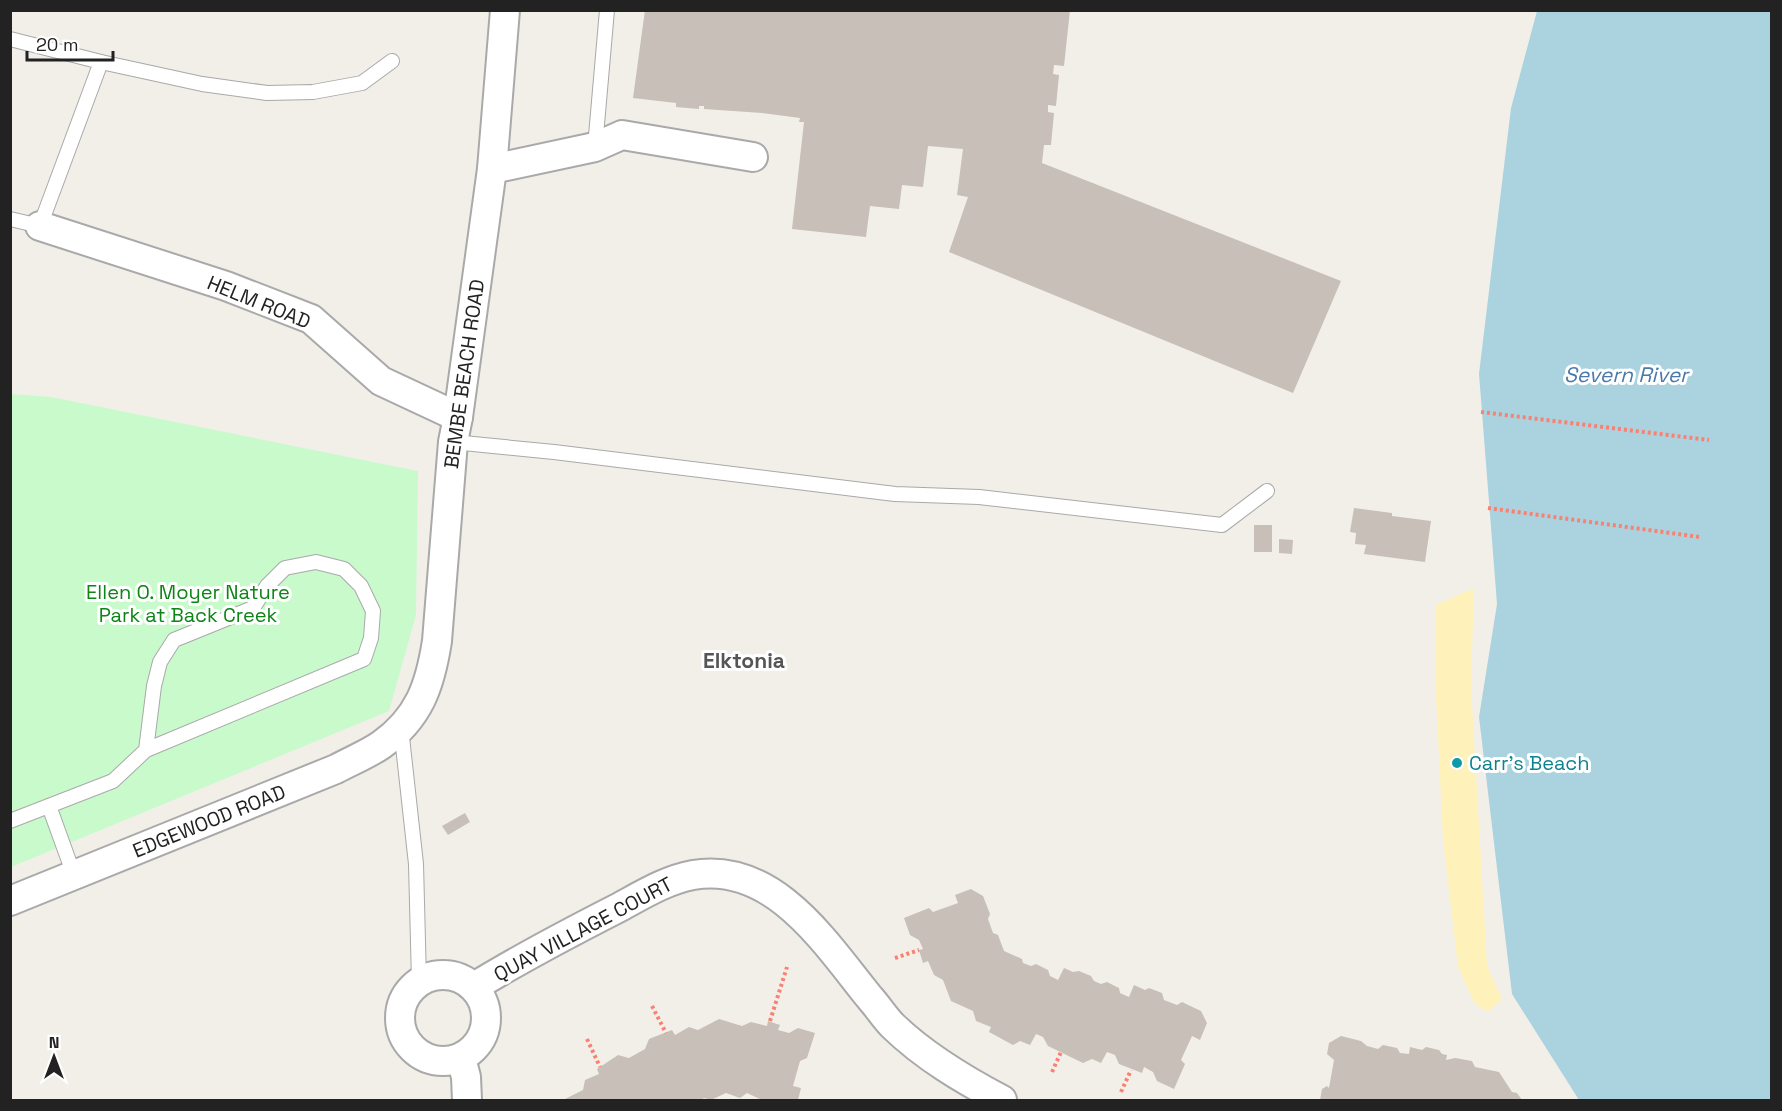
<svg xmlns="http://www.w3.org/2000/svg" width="1782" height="1111" font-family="'Space Grotesk',sans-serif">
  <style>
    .sand { fill: #fff1ba }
    .park { fill: #c8facc }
    .water { fill: #aad3df }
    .building { fill: #c7bfb8 }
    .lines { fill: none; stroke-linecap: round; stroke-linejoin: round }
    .service-casing { stroke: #a9a9a9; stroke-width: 16 }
    .minor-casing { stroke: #a9a9a9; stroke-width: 32 }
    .path { stroke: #fa8072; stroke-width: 4; stroke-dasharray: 3 3; stroke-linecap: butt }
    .service { stroke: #fff; stroke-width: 14 }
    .minor { stroke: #fff; stroke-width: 28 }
    .culture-dot { fill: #0f9aa8; stroke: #fff; stroke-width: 2 }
    .labels { text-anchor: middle; stroke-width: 6; stroke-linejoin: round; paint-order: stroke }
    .street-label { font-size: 20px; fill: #222; stroke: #fff }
    .park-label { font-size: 20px; fill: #0c8416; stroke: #fff }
    .culture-label { font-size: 20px; fill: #0d838f; stroke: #fff; text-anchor: start }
    .water-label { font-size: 21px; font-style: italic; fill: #4a7aab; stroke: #fff }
    .neighbourhood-label { font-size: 21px; font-weight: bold; fill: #555; stroke: #fff }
  </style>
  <rect width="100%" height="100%" fill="#f2efe9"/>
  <!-- sand -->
  <polygon class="sand" points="1474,588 1471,686 1487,966 1502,999 1488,1012 1474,1003 1458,967 1443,840 1435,675 1436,605"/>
  <!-- park -->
  <polygon class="park" points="10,394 51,397 418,471 416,615 389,711 11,867"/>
  <!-- water -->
  <polygon class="water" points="1537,11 1771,11 1771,1100 1579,1100 1512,994 1479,717 1497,604 1479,374 1511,108"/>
  <!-- building -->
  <g class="building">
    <polygon points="645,10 1070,10 1064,66 1054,65 1053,74 1059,75 1056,106 1048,105 1048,112 1054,113 1051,145 1044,145 1042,163 1341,281 1293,393 949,252 968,197 957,195 963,149 928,146 923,187 902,185 899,209 870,206 866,237 792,229 804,122 799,122 800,118 762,113 704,109 704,106 699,106 699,109 676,107 676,103 633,98"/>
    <polygon points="1354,508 1392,513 1392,516 1431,521 1425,562 1364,554 1366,545 1355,544 1356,533 1350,532"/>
    <rect x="1254" y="525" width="18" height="27"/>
    <polygon points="1279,539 1293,540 1292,554 1279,553"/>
    <polygon points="465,813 470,822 448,835 442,826"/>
    <polygon points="971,889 983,896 990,914 988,919 993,933 998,935 1004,951 1022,959 1023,963 1031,966 1036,964 1048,970 1050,976 1058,980 1064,968 1073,972 1079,971 1091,976 1094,981 1101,984 1107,982 1119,988 1120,993 1129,997 1134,985 1145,990 1149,988 1162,993 1164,1000 1177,1005 1182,1002 1201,1011 1207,1023 1200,1040 1192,1036 1181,1060 1185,1064 1174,1089 1157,1081 1153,1072 1144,1067 1142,1073 1119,1064 1115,1055 1107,1052 1101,1063 1092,1059 1083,1063 1048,1046 1043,1037 1036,1034 1030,1045 1020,1041 1013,1045 989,1032 991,1027 976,1021 973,1011 951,1001 943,980 934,975 928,961 923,963 919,950 923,949 919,940 910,935 904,918 929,908 933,912 958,903 955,895"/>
    <polygon points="719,1019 742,1026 751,1022 767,1026 768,1021 780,1025 778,1030 789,1033 798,1028 815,1033 807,1058 800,1061 793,1086 801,1088 798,1100 762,1100 747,1093 740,1098 726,1093 711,1100 704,1098 701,1100 563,1100 583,1090 585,1080 599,1074 597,1069 618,1055 629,1058 645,1049 649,1039 672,1030 675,1035 689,1027 698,1030"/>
    <polygon points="1341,1036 1361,1041 1367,1046 1378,1049 1383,1045 1397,1048 1400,1053 1409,1054 1410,1047 1422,1050 1426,1047 1439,1050 1442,1054 1447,1055 1446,1060 1455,1058 1472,1061 1475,1067 1499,1072 1512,1092 1517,1093 1522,1100 1320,1100 1322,1089 1327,1086 1329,1088 1334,1060 1327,1054 1329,1043"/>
  </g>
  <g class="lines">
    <defs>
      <g id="service">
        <polyline points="10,39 101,62 40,226 10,219"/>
        <polyline points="101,62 202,84 267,93 313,92 362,83 392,61"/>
        <polyline points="595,147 607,10"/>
        <polyline points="453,442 554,452 895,494 979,497 1222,525 1267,491"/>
        <polyline points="401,728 416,864 419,981"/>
        <polyline points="49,806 74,875"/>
        <polyline points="10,821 113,781 146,750 364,659 371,638 373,611 361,586 344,569 316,562 285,568 267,586 253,608 174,640 160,662 154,686 146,750"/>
      </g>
      <g id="minor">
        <polyline points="492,169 595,147 622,135 753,157"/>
        <polyline points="40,226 226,286 311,319 381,381 458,417"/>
        <path d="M10,901L336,769C351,761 368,754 381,745C419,718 430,686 437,641L453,442L458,417L492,169L505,10"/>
        <circle cx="443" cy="1018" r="43"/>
        <path d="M474,987C521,958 569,933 618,908C642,895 666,880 693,875C774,861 826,944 870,998C878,1007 885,1018 893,1026C925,1057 964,1080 1002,1100"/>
        <polyline points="461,1058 466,1077 467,1100"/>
      </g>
    </defs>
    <!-- service casing -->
    <use href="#service" class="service-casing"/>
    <!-- minor casing -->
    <use href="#minor" class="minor-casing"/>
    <!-- path -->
    <g class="path">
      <polyline points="1481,412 1709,440"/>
      <polyline points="1488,508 1700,537"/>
      <polyline points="895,958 919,950"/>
      <polyline points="652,1006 666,1033"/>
      <polyline points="770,1021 787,967"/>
      <polyline points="587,1039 600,1067"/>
      <polyline points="1052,1072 1061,1052"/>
      <polyline points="1121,1092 1131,1070"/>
    </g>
    <!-- service -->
    <use href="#service" class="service"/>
    <!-- minor -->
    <use href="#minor" class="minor"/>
  </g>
  <!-- markers -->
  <circle class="culture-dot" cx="1457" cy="763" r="6"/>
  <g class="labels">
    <!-- street labels -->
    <g class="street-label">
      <text transform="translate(259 302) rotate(22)" y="7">HELM ROAD</text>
      <text transform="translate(464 374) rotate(-82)" y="7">BEMBE BEACH ROAD</text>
      <text transform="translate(209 821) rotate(-22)" y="7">EDGEWOOD ROAD</text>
      <text transform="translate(583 929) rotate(-28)" y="7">QUAY VILLAGE COURT</text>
    </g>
    <!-- park labels -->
    <g class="park-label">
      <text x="188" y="599">Ellen O. Moyer Nature<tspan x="188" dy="23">Park at Back Creek</tspan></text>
    </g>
    <!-- culture labels -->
    <g class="culture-label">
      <text x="1469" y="770">Carr's Beach</text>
    </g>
    <!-- water labels -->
    <g class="water-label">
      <text x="1626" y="382">Severn River</text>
    </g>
    <!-- neighbourhood labels -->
    <g class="neighbourhood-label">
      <text x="744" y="668">Elktonia</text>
    </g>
  </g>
  <!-- border -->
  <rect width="1782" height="1111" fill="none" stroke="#222222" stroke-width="24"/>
  <!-- north arrow -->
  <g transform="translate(54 1057)" stroke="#ffffff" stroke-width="4.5" paint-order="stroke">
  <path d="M0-4.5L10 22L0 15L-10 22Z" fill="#222222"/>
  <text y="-9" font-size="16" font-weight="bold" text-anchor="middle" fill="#222222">N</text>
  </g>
  <!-- scale -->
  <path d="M27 51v9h86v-9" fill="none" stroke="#222222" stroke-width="3"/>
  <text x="36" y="51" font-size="18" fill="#222222" stroke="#ffffff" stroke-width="4.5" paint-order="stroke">20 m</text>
</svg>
